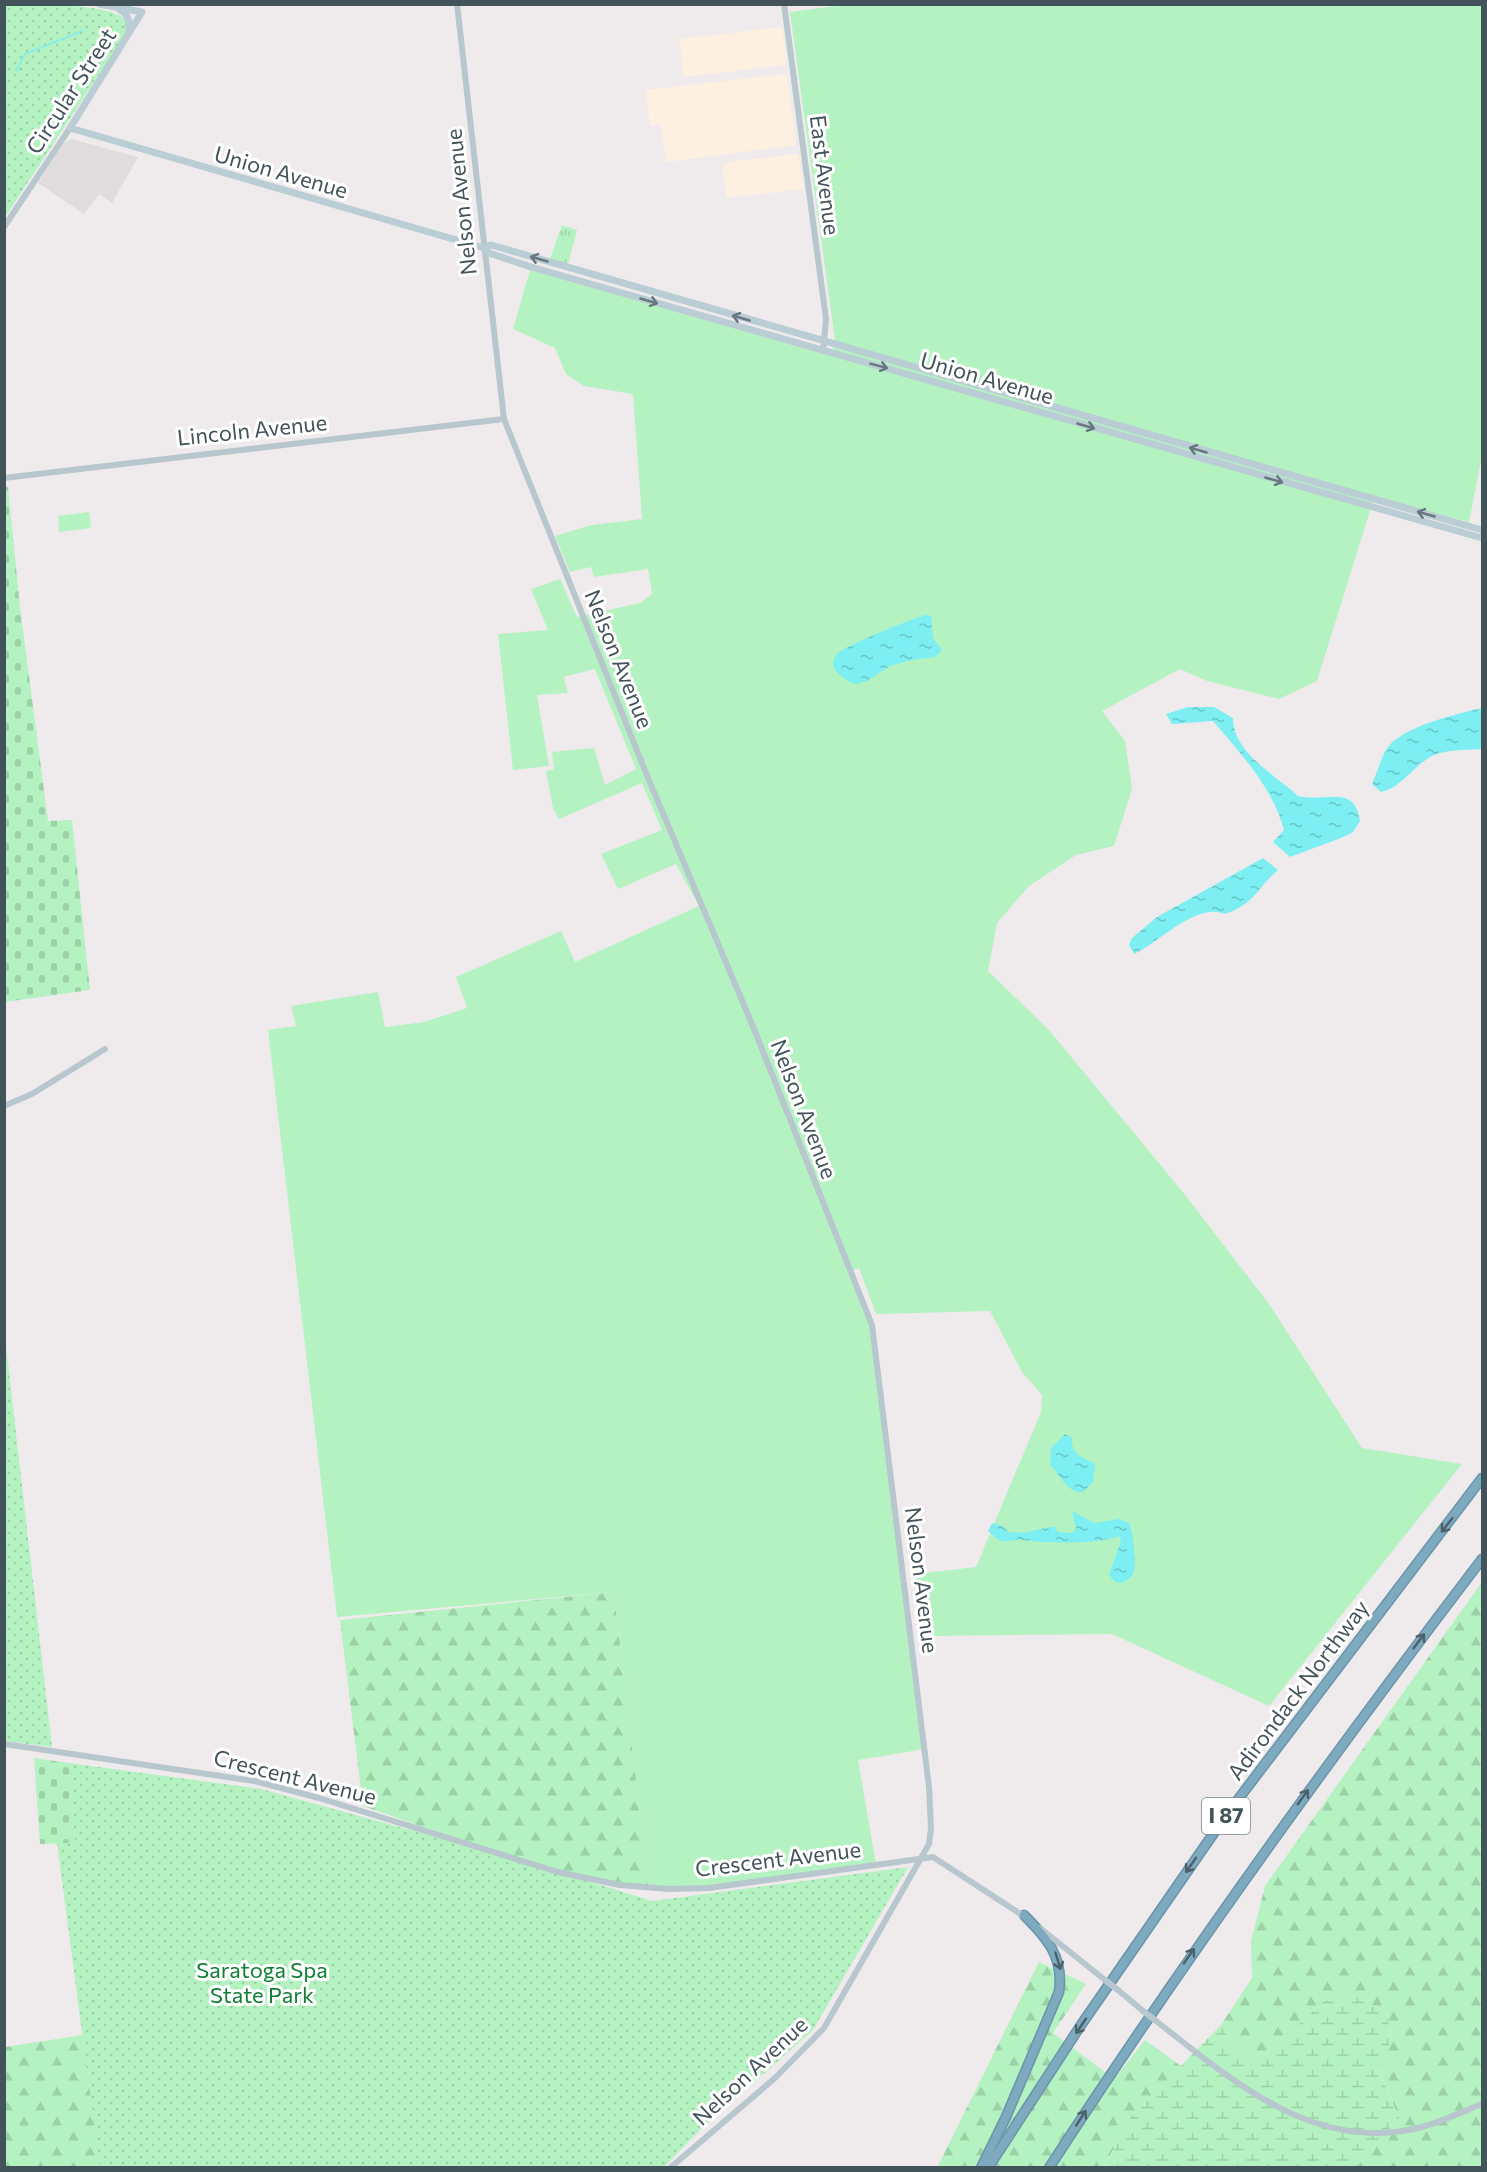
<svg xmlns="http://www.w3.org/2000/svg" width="1487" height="2172" font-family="Commissioner,sans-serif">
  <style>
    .commercial { fill: #fdf0e1 }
    .education { fill: #e0dcde }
    .grass { fill: url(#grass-tufts) }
    .forest { fill: url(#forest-firs) }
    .wetland { fill: url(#wetland-marsh) }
    .cemetery { fill: url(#cemetery-stones) }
    .park { fill: url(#park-dots) }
    .pitch { fill: #b4f2c1 }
    .water { fill: url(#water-ripples) }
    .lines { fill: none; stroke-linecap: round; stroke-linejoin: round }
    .stream { stroke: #7deff2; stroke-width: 1.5 }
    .motorway-casing { stroke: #6a95ab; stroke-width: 11 }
    .tertiary { stroke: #b8c7cd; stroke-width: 6 }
    .secondary { stroke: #baccd4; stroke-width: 7 }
    .motorway { stroke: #7eaabf; stroke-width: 8 }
    .tertiary-bridge { stroke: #b8c7cd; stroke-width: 6 }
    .oneway { stroke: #67777f }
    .oneway2 { stroke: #4c6069 }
    .labels { text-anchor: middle; stroke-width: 6; stroke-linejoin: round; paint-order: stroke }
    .shield { fill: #fff; stroke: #7b878c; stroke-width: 1.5 }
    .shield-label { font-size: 21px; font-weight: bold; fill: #43535a }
    .street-label { font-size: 22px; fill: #43535a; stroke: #fff }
    .park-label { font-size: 22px; fill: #0f8033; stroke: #fff }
  </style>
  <defs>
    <pattern id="grass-tufts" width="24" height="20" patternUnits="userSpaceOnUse" patternTransform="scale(1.5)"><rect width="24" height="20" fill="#b4f2c1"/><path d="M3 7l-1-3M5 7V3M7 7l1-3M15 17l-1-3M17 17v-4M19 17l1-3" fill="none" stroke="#9cd1a8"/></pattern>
    <pattern id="forest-firs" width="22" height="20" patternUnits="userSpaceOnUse" patternTransform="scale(1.5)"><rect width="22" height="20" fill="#b4f2c1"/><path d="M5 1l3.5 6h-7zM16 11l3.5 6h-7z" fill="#9cd1a8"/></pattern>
    <pattern id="wetland-marsh" width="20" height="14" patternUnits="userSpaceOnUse" patternTransform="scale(1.5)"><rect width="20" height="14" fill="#b4f2c1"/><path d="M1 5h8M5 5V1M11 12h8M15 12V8" fill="none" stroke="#9cd1a8"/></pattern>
    <pattern id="cemetery-stones" width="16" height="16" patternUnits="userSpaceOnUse" patternTransform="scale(1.5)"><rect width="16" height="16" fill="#b4f2c1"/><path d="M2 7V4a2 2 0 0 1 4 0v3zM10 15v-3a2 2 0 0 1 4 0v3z" fill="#9cd1a8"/></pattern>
    <pattern id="park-dots" width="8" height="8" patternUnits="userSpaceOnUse" patternTransform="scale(1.5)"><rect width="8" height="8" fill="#b4f2c1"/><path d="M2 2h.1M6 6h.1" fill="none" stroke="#9cd1a8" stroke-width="1.8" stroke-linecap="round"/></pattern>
    <pattern id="water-ripples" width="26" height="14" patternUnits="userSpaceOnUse" patternTransform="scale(1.5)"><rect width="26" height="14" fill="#7deff2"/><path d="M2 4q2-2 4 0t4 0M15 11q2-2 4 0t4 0" fill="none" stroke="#68c4c7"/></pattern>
  </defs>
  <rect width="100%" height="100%" fill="#efebec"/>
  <!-- commercial -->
  <g class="commercial">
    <polygon points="782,27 787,61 784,65 684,77 679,39"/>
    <polygon points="787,74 796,145 666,162 661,125 650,126 645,90"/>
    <polygon points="798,154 804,189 726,198 723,168 727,162"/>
  </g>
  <!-- education -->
  <polygon class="education" points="71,139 138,157 112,203 99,194 84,214 38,183 64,143"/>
  <!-- grass -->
  <polygon class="grass" points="562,225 577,230 568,264 550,259"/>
  <!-- forest -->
  <g class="forest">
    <polygon points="1482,1582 1482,2167 1356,2167 1399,2118 1380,2072 1391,2038 1386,2012 1355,1996 1324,2001 1257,2062 1236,2053 1221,2025 1252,1978 1251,1941 1265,1886"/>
    <path d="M614,1592L649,1889C551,1877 456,1838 363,1806L340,1620Z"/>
    <polygon points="1039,1962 1086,1984 1053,2033 1114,2079 1145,2040 1181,2066 1129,2119 1104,2167 937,2168"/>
    <polygon points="83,2035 100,2167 5,2167 5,2047"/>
  </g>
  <!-- wetland -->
  <polygon class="wetland" points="1355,1996 1386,2012 1391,2038 1380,2073 1399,2118 1356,2167 1104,2168 1129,2119 1221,2025 1236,2053 1257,2062 1324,2001"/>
  <!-- cemetery -->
  <g class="cemetery">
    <polygon points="5,487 8,487 20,607 48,821 72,820 90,990 5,1002"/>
    <polygon points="34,1758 69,1763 75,1843 40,1844"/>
  </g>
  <!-- park -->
  <g class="park">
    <path d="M5,5C30,5 112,1 128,22L127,32L5,217Z"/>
    <polygon points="5,1337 52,1747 5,1741"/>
    <polygon points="69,1763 261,1789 524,1861 652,1901 908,1867 813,2030 700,2130 664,2167 100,2168 57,1843 75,1843"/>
  </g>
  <!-- pitch -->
  <g class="pitch">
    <polygon points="851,4 1482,5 1482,456 1469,522 1374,498 1317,681 1279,699 1207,681 1180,669 1102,711 1125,741 1132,789 1114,846 1076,855 1029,886 997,923 988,971 1049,1030 1186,1196 1269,1304 1362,1448 1462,1464 1269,1706 1112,1634 925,1636 916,1574 976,1567 1041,1412 1042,1395 1022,1372 990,1311 876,1314 859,1268 850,1271 872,1325 925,1749 858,1760 876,1864 748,1884 649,1889 614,1592 337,1617 268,1030 296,1026 291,1006 378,992 385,1027 424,1022 467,1008 456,977 561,931 575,962 699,906 676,864 618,889 601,854 662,830 642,783 559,819 553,808 546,771 554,769 552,752 594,748 605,785 636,769 595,669 564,677 568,693 537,695 549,766 513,770 498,634 548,630 531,589 560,579 577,617 640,603 652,594 648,569 594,577 591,567 570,572 555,536 592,525 642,519 633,394 584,386 566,374 555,348 513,329 530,270 831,356 835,340 790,12"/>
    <polygon points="89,512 91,528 59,532 58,516"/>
  </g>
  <!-- water -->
  <g class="water">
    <path d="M926,615L931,616L933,638L942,650L935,657L912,660L890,666L867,681L857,684C848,683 843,678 837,672C832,667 832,661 836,655C841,647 913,618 926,615Z"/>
    <path d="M1188,707H1214L1233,718C1233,753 1276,775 1298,796C1324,803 1355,783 1360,821L1353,832L1341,838L1290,857L1273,842L1284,830C1273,788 1241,754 1213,721L1172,724L1166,714Z"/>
    <path d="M1482,708V749C1466,750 1441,749 1427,759C1411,770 1400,788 1381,792L1372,784C1377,773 1381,758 1387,748C1403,726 1457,714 1482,708Z"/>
    <path d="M1263,858L1278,870C1256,889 1255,904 1225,914C1196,902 1160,942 1134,954L1129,945L1132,938L1157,917Z"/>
    <path d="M1065,1434L1072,1438C1071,1455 1082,1457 1095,1464L1093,1482L1083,1492C1066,1493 1061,1475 1050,1465L1051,1448Z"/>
    <path d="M1072,1511L1094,1523L1119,1519L1129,1523C1133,1530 1137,1568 1133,1574C1131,1578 1126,1581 1122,1583L1115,1582L1109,1575L1121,1541L1119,1536C1098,1545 1046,1543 1023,1540C1015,1539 1006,1543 999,1540C995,1538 991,1533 988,1531L992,1523L1002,1526L1009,1532C1031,1535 1038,1527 1055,1527L1058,1532L1072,1533L1076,1529Z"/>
  </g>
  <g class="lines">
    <!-- stream -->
    <polyline class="stream" points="16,71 25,54 82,31"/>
    <defs>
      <g id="motorway">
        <path d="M981,2168L1006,2117L1059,1992C1064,1957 1047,1938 1024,1915"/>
        <polyline points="988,2168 1081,2025 1227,1814 1482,1478"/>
        <path d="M1049,2168C1185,1958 1331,1757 1482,1559"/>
      </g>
    </defs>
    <!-- motorway casing -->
    <use href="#motorway" class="motorway-casing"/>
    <!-- tertiary -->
    <g class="tertiary">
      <polyline points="457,4 504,419 646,773 752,1024 872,1325 929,1787 931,1828 929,1844 824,2028 775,2078 670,2168"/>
      <polyline points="784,4 826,319 823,351"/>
      <polyline points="4,227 70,128"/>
      <polyline points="4,478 504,419"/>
      <polyline points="4,1106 32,1094 105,1049"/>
      <polyline points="4,1744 254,1781 319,1798 558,1872 620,1885 668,1889 709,1888 933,1857 1025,1917"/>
      <polyline points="1040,1928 1105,1980"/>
      <polyline points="1118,1990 1143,2011"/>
      <path d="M1156,2021C1232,2080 1313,2153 1418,2128C1440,2123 1461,2112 1482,2104"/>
    </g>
    <!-- secondary -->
    <g class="secondary">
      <polyline points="99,4 142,12 70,128 484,248 489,253 531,267 1482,538"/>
      <path d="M120,10C130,16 129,21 129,33"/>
      <polyline points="484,248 491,245 1482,530"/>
    </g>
    <!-- motorway -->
    <use href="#motorway" class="motorway"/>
    <!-- tertiary-bridge -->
    <g class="tertiary-bridge">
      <polyline points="1105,1980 1118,1990"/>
      <polyline points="1143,2011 1156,2021"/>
    </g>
  </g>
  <!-- one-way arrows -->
  <defs><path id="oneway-shaft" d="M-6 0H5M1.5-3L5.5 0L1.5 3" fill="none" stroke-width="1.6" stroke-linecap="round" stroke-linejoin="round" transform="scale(1.5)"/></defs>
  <g class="oneway">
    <use href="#oneway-shaft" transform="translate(539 259) rotate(-164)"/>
    <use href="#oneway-shaft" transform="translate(649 301) rotate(16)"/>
    <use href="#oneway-shaft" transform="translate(741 318) rotate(-164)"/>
    <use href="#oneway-shaft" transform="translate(879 366) rotate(15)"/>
    <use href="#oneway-shaft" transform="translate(1086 426) rotate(16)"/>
    <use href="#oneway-shaft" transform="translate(1198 450) rotate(-164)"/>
    <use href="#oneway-shaft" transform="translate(1274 480) rotate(16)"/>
    <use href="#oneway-shaft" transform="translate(1426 514) rotate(-164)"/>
  </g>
  <g class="oneway2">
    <use href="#oneway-shaft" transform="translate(1447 1525) rotate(128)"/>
    <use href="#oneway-shaft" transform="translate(1419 1641) rotate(-53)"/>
    <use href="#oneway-shaft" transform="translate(1303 1797) rotate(-54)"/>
    <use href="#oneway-shaft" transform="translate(1191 1865) rotate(125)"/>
    <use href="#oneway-shaft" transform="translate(1189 1956) rotate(-55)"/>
    <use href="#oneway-shaft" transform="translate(1058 1961) rotate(73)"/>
    <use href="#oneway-shaft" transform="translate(1081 2026) rotate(124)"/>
    <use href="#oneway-shaft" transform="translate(1081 2118) rotate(-57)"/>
  </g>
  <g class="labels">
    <!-- shield labels -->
    <rect class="shield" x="1202" y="1798" width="48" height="36" rx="4.5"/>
    <g class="shield-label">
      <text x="1226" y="1823">I 87</text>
    </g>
    <!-- street labels -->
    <g class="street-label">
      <text transform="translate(71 91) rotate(-57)" y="8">Circular Street</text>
      <text transform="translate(281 172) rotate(16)" y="8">Union Avenue</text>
      <text transform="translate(825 175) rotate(83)" y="8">East Avenue</text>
      <text transform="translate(461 202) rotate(-96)" y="8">Nelson Avenue</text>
      <text transform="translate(987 378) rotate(16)" y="8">Union Avenue</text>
      <text transform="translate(252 430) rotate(-6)" y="8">Lincoln Avenue</text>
      <text transform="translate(619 659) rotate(68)" y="8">Nelson Avenue</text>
      <text transform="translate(804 1109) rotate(69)" y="8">Nelson Avenue</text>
      <text transform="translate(922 1580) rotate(83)" y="8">Nelson Avenue</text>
      <text transform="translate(1298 1690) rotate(-53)" y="8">Adirondack Northway</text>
      <text transform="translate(295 1777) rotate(14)" y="8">Crescent Avenue</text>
      <text transform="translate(778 1859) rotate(-7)" y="8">Crescent Avenue</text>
      <text transform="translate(750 2071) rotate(-43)" y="8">Nelson Avenue</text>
    </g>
    <!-- park labels -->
    <g class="park-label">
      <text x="262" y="1978">Saratoga Spa<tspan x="262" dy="25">State Park</tspan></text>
    </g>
  </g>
  <!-- border -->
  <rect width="1487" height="2172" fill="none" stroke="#43535a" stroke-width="12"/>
</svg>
